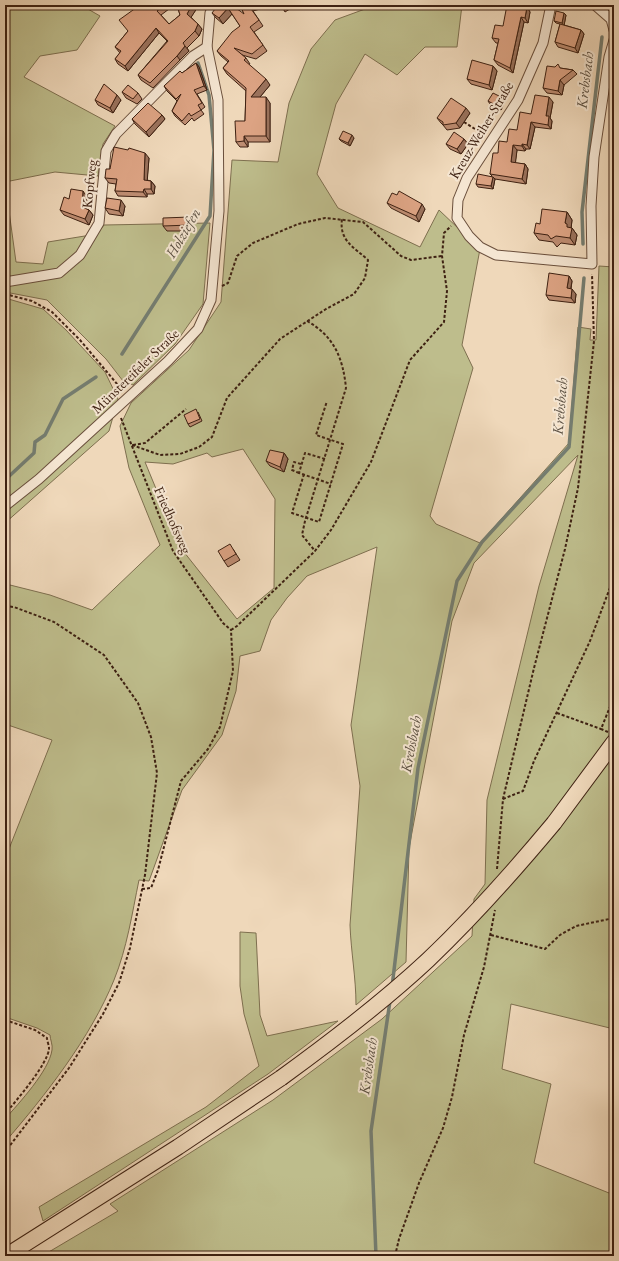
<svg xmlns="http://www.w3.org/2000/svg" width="619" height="1261" font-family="'EB Garamond',serif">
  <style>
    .green { fill: #bebd8c; stroke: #7e6f4f; fill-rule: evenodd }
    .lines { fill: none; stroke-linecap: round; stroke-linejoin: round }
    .stream { stroke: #757d70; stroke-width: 3.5 }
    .minor-casing { stroke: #6a4f3c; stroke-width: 11 }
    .primary-casing { stroke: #3e2112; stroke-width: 17 }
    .path { stroke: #3e2112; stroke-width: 2; stroke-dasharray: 3 2; stroke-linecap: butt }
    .minor { stroke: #f5e6d2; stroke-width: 9 }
    .primary { stroke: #efd8ba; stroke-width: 15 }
    .primary-bridge-casing { stroke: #3e2112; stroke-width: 17; stroke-linecap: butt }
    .primary-bridge { stroke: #efd8ba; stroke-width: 15 }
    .wall { fill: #bd8c71; stroke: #3e2112 }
    .shaded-wall { fill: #9a725c; stroke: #3e2112 }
    .building { fill: #dca383; stroke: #3e2112 }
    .labels { text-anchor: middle; stroke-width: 4; stroke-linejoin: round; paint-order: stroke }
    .street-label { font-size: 14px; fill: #3e2112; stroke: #f5e6d2 }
    .water-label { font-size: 15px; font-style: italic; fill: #5a4f41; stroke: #f5e6d2 }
  </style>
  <rect width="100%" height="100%" fill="#efd8ba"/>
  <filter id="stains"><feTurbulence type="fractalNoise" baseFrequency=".005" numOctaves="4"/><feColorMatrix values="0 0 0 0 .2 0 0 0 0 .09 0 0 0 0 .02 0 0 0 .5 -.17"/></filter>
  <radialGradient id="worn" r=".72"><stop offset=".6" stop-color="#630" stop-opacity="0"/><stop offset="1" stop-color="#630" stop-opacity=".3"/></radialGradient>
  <!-- green -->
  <g class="green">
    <polygon points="5,5 81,5 100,16 77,50 40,56 24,77 115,126 103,144 98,176 55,172 5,182 16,262 43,264 48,242 97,234 104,225 210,223 203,304 175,344 133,385 123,381 106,359 47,300 5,292"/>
    <path d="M376,5H462L457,47H425L397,75L365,54L336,104L317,174L338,208L420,247L439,210L480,249L462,345L473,368L430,516L436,524L480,543L569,443L578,327L591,329L590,340H596L599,266L614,267V1029L511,1004L502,1069L551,1084L534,1163L614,1195V1256H42L118,1211L110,1204L273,1100L382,1019L472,936L474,899L485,884L487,800L539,586L578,455L474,563L452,621L409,848L406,962L356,1005C356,978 351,952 350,925L360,786L351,725L377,547L307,576L287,598L271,620L260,651L240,656L236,691L222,735L182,790L149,881L139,880C132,914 127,948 114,980C91,1037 45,1096 5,1142V1119C19,1103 49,1071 52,1050C53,1045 50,1039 50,1035L37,1028L5,1017V859L52,740L5,724V586L10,585L50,595L92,610L160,545L129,468L120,426L131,403L189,350L221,302L232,160L278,162L289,103L311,49L335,20ZM243,449L275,499L274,588L237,619L180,547L145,462L173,464L207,453L212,457Z"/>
    <polygon points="5,298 43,309 66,330 105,372 118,399 109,431 5,523"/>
    <polygon points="240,932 256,933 260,1015 267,1036 338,1021 268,1074 43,1221 39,1207 206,1107 259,1066 244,1014 240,986"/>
  </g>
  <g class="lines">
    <!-- stream -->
    <g class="stream">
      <polyline points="583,244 582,212 602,37"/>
      <polyline points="122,354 210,216 214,150 209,95 198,63"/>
      <polyline points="5,480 34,453 35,442 45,435 63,399 96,377"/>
      <polyline points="392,987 418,768 457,581 482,542 569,447 584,278"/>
      <polyline points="376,1256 371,1131 390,1001"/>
    </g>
    <defs>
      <g id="minor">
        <polyline points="551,5 543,43 518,100 467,178 458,200 457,218 469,236 480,247 496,255 592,264 591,206 594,157 609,57 614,40"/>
        <polyline points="595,5 611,19 614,30"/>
        <polyline points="5,282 59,273 80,255 99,223 106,151 116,134 193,56 207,47"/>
        <polyline points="5,506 39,479 168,361 198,329 211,300 219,211 218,100 207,47 210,13 214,5"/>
      </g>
      <g id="primary">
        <polyline points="554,823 614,742"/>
        <polyline points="6,1256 178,1147 281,1078"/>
      </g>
    </defs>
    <!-- minor casing -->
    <use href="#minor" class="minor-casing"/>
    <!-- primary casing -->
    <use href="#primary" class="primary-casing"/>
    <!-- path -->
    <g class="path">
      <polyline points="464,122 475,129"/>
      <polyline points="222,286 228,283 237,256 253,243 298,224 325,218 363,222 401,256 411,260 442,256"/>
      <polyline points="5,294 32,301 52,312 80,340 123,391"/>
      <path d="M307,321C334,336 343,358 346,388L305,521L302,535L315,551"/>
      <polyline points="121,418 173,551 223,623 231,630"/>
      <path d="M132,445L160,455L180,454L199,447L212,437L227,398L280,339L326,309L354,294L365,278L368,260C354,247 339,241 342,219"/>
      <polyline points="133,445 145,443 186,409"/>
      <polyline points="325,459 305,453 299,473 331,484"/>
      <polyline points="299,473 292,470 294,462 301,464"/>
      <polyline points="304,474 292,513 319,522 343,444 316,435 327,401"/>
      <polyline points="5,606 14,607 54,622 104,655 138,703 151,737 157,773 145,875 130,948 119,983 103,1014 69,1068 5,1152"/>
      <polyline points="231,630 237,626 315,551 331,530 371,462 410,360 444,322 447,291 442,256 444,233 451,226"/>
      <polyline points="557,713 601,729"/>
      <polyline points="608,732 601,729 614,697"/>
      <polyline points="503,799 523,791 534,761 590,641 614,577"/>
      <polyline points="497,869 503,799 534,668 565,549 578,488 594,341 592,274"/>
      <polyline points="142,889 151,888 158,870 181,781 208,749 220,727 233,671 231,630"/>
      <polyline points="491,935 545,949 560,935 576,926 614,918"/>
      <path d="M5,1020L35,1030L47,1038C47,1041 49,1045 49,1048C49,1063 15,1102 5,1114"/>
      <polyline points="395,1256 399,1239 419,1183 443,1128 452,1097 464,1035 484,967 495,910"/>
    </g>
    <!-- minor -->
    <use href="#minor" class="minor"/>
    <!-- primary -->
    <use href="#primary" class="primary"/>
    <defs>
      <path id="primary-bridge" d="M281,1078C332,1041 382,1003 428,960C473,917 514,871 554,823"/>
    </defs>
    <!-- primary-bridge casing -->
    <use href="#primary-bridge" class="primary-bridge-casing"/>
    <!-- primary-bridge -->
    <use href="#primary-bridge" class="primary-bridge"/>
  </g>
  <!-- wall -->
  <g class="wall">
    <polygon points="140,5 167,5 169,9 161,15 169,24 180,15 177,5 199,5 191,17 202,29 199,36 187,48 189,51 180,60 153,88 141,80 138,75 167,41 159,33 128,71 118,64 115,59 120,53 115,47 128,31"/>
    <polygon points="240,5 259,5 260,9 253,11 263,26 254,32 267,51 256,59 242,55 246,58 250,64 249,65 270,85 260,97 270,103 270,142 248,142 248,147 240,147 236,142 245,121 246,91 227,74 223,68 228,62 221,56 217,51 240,26 232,14 223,24 216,18 212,13 244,14"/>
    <polygon points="281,5 304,5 293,7 285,12"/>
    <polygon points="523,6 527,7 530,12 528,23 524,22 513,73 498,65 494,60 498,43 496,43 492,38 503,26"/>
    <polygon points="566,15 564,25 581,30 584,34 578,53 558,47 555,42 560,24 556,23 554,21"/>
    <polygon points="196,63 199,67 207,90 197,94 205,107 201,110 204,114 194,121 192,118 185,125 175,116 172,111 177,101 167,91 164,86"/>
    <polygon points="493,66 497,71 492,90 471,84 467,79"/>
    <polygon points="560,68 573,70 577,74 564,85 562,95 547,93 543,88"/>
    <polygon points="122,92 138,93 142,99 137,104 126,98"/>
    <polygon points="503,98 505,101 501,110 490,104 488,101"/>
    <polygon points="95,100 121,100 113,113 98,105"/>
    <polygon points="553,102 550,118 552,121 551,129 535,127 530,149 526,149 525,151 517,150 515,163 525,164 528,169 526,184 495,179 493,189 478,187 476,184 492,176 490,174 498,153 531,114"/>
    <polygon points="470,113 460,128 447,130 443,125 441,123 437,118"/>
    <polygon points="162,115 165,119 149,137 135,124 132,119"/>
    <polygon points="354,138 350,146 341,141 339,139"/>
    <polygon points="464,139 468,144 461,154 450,149 446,144"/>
    <polygon points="149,158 147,180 151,181 155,186 154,194 147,194 147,197 118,196 115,191 116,184 109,183 105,178 110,169"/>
    <polygon points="87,197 86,209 89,210 93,215 89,225 64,215 60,210 69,199"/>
    <polygon points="387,203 425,209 419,222 391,208"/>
    <polygon points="125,206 123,216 109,214 105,208"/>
    <polygon points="567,212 572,220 571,228 572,228 577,235 575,245 561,243 557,247 553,242 539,240 534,233 540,224"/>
    <polygon points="190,217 193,222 194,231 167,231 163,226"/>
    <polygon points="569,276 572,281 571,289 576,294 575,303 549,300 546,295"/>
    <polygon points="198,412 202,421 190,427 188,424"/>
    <polygon points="284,453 288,459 284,472 270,466 266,461"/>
    <polygon points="233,549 240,560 228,567 224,561"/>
  </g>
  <!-- shaded-wall -->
  <g class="shaded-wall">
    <polygon points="192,5 199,5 190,19 187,14"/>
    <polygon points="527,7 530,12 528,23 525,18"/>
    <polygon points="228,8 232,14 223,24 219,18"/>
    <polygon points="564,13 566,15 564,26 562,23"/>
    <polygon points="521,17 524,22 513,73 510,68"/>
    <polygon points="198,24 202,29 199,36 195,31"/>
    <polygon points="156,28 159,33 128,71 125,66"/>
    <polygon points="581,30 584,34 578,53 575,48"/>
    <polygon points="185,46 189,51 180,60 177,56"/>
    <polygon points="196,63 199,67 207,90 204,86"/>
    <polygon points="493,66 497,71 492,90 489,85"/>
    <polygon points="266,79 270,85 255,103 251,97"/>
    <polygon points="560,80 564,85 562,95 558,91"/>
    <polygon points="117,95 121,100 113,113 110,108"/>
    <polygon points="266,97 270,103 270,142 266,136"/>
    <polygon points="549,97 553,102 550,118 552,121 551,129 548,125 546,116"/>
    <polygon points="503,98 505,101 501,110 499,107"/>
    <polygon points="466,108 470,113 460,128 456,123"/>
    <polygon points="162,115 165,119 149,137 146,132"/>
    <polygon points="531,122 535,127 530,149 527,145"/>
    <polygon points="352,135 354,138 350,146 348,143"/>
    <polygon points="244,136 248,142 248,147 244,141"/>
    <polygon points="464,139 468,144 461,154 457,149"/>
    <polygon points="522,144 526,149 525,151 522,146"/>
    <polygon points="513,145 517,150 515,167 511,162"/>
    <polygon points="145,153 149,158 147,184 144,180"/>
    <polygon points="525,164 528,169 526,184 522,179"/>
    <polygon points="493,177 495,179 493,189 491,186"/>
    <polygon points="151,181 155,186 154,194 151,189"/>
    <polygon points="144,189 147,194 147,197 143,192"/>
    <polygon points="83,191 87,197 85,213 82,207"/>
    <polygon points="121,200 125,206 123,216 119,211"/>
    <polygon points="422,204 425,209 419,222 416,216"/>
    <polygon points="89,210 93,215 89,225 85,219"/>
    <polygon points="567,212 572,220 571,229 572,228 577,235 575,245 570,238 565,223"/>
    <polygon points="190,217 193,222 194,231 190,225"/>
    <polygon points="569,276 572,281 570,293 567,288"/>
    <polygon points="572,289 576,294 575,303 571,298"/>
    <polygon points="284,453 288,459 284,472 280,467"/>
  </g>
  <!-- building -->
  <g class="building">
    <polygon points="140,5 165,5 157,11 169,24 180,15 177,5 192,5 187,14 198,24 195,31 183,43 185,46 177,56 150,83 138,75 168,41 156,28 125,66 115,59 121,51 115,47 128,31 119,20"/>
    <polygon points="218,5 232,5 244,14 240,5 251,5 249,6 259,20 250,27 263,45 252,54 234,48 246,58 244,60 266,79 251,97 266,97 266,136 244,136 244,141 236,142 235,121 245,121 246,88 223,68 229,61 217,51 232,32 240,26 228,8 219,18 212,13"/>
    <polygon points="281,5 286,5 282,7"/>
    <polygon points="507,5 523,5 523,6 527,7 525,18 521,17 510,68 494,60 499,39 492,38 495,25 503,26"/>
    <polygon points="556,11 564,13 562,23 554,21"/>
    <polygon points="560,24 581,30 575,48 555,42"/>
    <polygon points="472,60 493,66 489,85 467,79"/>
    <polygon points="196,63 204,86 194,90 202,103 198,105 201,110 191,116 189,113 182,121 172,111 181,94 176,99 164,86 180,71 182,73"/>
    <polygon points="558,64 560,68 573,70 560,80 558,91 543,88 547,66 555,67"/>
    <polygon points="104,84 117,95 110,108 95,100"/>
    <polygon points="128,85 138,93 133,99 122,92"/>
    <polygon points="493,93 503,98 499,107 488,101"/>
    <polygon points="535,95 549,97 546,116 549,116 548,125 531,122 527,145 522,144 522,146 513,145 511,162 525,164 522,179 490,174 493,153 498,153 499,141 507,142 509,129 517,130 520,112 531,114"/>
    <polygon points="451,98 466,108 456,123 443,125 443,122 437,118"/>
    <polygon points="148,103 162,115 146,132 132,119"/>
    <polygon points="343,131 352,135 348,143 339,139"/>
    <polygon points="454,132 464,139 457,149 446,144"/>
    <polygon points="114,147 128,150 129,148 145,153 144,180 151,181 151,189 144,189 143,192 115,191 117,179 105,178 106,169 110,169"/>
    <polygon points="478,174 493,177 491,186 476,184"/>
    <polygon points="71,189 83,191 82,207 89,210 85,219 60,210 64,197 69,199"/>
    <polygon points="399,191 422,204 416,216 387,203 392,193 397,195"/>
    <polygon points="107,198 121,200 119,211 105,208"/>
    <polygon points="542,209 567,212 565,223 567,224 567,227 572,228 570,238 556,236 551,239 548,235 534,233 536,223 540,224"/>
    <polygon points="190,217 190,225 163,226 163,218"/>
    <polygon points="549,273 569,276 567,288 572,289 571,298 546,295"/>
    <polygon points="196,409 200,419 188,424 184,415"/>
    <polygon points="270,450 284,453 280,467 266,461"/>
    <polygon points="230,544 236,554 224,561 218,551"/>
  </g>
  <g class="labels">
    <!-- street labels -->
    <g class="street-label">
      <text transform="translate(481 130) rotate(-59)" y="5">Kreuz-Weiher-Straße</text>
      <text transform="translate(89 184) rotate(-84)" y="5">Kopfweg</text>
      <text transform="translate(135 371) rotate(-44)" y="5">Münstereifeler Straße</text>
      <text transform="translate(173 520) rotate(66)" y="5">Friedhofsweg</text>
    </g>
    <!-- water labels -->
    <g class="water-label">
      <text transform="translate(585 80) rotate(-83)" y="5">Krebsbach</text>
      <text transform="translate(183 233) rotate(-60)" y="5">Holziefen</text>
      <text transform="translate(560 406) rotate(-85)" y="5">Krebsbach</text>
      <text transform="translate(411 744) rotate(-79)" y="5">Krebsbach</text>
      <text transform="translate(368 1066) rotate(-82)" y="5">Krebsbach</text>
    </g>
  </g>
  <!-- margin -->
  <rect width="619" height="1261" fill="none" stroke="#efd8ba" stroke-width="20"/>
  <rect x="6" y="6" width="607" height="1249" fill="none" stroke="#3e2112" stroke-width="2"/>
  <rect x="10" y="10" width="599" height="1241" fill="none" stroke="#3e2112"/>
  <rect width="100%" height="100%" filter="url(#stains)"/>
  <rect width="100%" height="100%" fill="url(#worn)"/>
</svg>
